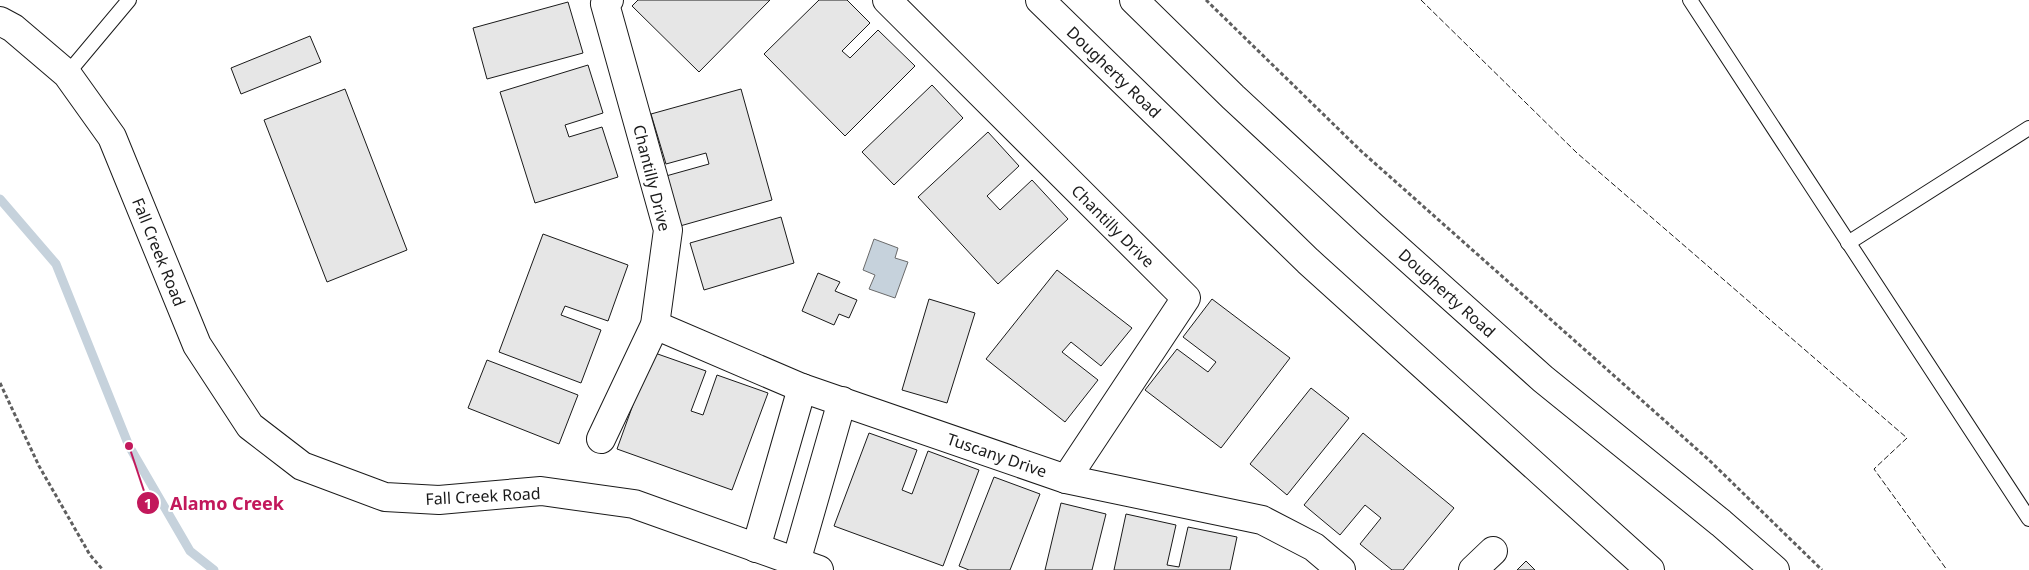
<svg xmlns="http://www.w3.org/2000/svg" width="2029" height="570" font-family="'Noto Sans',sans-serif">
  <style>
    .water { fill: #c6d2dc; stroke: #6a6a6a }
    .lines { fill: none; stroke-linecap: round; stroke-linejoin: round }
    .stream { stroke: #c6d2dc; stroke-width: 9 }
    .building { fill: #e6e6e6; stroke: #1a1a1a }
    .service-casing { stroke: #1a1a1a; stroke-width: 16 }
    .minor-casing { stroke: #1a1a1a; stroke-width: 30 }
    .secondary-casing { stroke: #1a1a1a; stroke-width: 30 }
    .path { stroke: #5f5f5f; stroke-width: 3; stroke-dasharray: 4 2.5; stroke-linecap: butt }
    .service { stroke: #fff; stroke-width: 14 }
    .minor { stroke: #fff; stroke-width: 28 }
    .secondary { stroke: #fff; stroke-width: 28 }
    .fence { stroke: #1a1a1a; stroke-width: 1; stroke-dasharray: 6 2.5; stroke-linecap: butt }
    .labels { text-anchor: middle; stroke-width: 4; stroke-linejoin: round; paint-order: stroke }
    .street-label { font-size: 16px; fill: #1a1a1a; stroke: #fff }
    .leader { fill: none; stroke: #c2185b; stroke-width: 2 }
    .callout-dot { fill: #c2185b; stroke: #fff; stroke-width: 2 }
    .mark-label { font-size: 15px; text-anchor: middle; font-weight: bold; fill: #fff }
    .callout-label { font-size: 18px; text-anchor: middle; font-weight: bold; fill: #c2185b; stroke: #fff; stroke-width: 4; stroke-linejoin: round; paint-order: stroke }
  </style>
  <rect width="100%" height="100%" fill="#fff"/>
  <!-- water -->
  <polygon class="water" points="874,239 898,248 895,258 908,262 895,298 869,289 875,275 863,270"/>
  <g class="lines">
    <!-- stream -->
    <polyline class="stream" points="0,199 56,264 129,446 190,551 214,570"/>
  </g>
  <!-- building -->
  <g class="building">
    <polygon points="638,0 770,0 699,72 632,6"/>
    <polygon points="819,0 847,0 870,23 842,51 850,58 878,30 915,66 845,136 764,54"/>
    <polygon points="568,2 583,53 487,79 473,28"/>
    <polygon points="310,36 321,62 241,94 231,68"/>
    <polygon points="588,65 603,113 565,125 569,137 602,127 618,177 535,203 500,92"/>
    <polygon points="932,85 963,118 894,185 862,152"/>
    <polygon points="345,89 407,250 327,282 264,120"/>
    <polygon points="741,89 772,200 680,226 666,176 709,164 706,153 666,164 651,114"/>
    <polygon points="988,132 1019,166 987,196 1000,210 1032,180 1068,219 998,284 918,197"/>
    <polygon points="781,217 794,263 704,290 690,243"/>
    <polygon points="543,234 628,265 608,321 565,306 561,315 601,330 581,383 499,352"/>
    <polygon points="1057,270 1132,328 1101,366 1071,342 1062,352 1098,380 1065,422 986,359"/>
    <polygon points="818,273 840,282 835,291 857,300 849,318 839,314 834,325 802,311"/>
    <polygon points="929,299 975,313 947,403 902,390"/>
    <polygon points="1212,299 1290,358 1221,448 1145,390 1177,349 1208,372 1216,362 1183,337"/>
    <polygon points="652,352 706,371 691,411 703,415 717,375 768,393 732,490 617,449"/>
    <polygon points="487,360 578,395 559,444 468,408"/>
    <polygon points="1311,388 1349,418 1287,495 1250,464"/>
    <polygon points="869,433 917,450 902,490 912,494 928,451 979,470 943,566 834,526"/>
    <polygon points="1363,433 1454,508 1403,570 1392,570 1360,544 1381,518 1365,505 1340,535 1304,505"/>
    <polygon points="994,477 1040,494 1010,570 969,570 959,566"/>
    <polygon points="1061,503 1106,514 1092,570 1045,570"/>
    <polygon points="1126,514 1176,525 1167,565 1179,567 1188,527 1237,537 1230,570 1114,570"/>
    <polygon points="1526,561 1535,570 1517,570"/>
  </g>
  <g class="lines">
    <defs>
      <g id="service">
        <polyline points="1690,0 2029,519"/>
        <polyline points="67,74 129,0"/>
        <polyline points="1848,243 2029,128"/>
      </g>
      <g id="minor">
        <polyline points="887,0 1186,298 1066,479"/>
        <polyline points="0,21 13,28 67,74 112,137 197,345 250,426 302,466 385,497 439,500 541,491 634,504 819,570"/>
        <polyline points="655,325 802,388 1066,479 1262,520 1314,547 1341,570"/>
        <polyline points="601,439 655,325 668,230 605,4 609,0"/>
        <polyline points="756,548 802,388"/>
        <polyline points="796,562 842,401"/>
        <polyline points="1473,570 1493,551"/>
      </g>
      <g id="secondary">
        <polyline points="1040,0 1308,261 1650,570"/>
        <polyline points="1134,0 1233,97 1372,226 1543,379 1721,523 1775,570"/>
      </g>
    </defs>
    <!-- service casing -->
    <use href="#service" class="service-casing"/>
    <!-- minor casing -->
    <use href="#minor" class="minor-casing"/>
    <!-- secondary casing -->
    <use href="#secondary" class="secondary-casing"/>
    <!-- path -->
    <g class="path">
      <polyline points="1206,0 1361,151 1709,460 1822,570"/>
      <polyline points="0,383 39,466 90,555 103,570"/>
    </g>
    <!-- service -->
    <use href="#service" class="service"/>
    <!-- minor -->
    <use href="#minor" class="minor"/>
    <!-- secondary -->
    <use href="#secondary" class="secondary"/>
    <!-- fence -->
    <polyline class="fence" points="1421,0 1577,153 1907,438 1874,469 1947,570"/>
  </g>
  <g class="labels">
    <!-- street labels -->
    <g class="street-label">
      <text transform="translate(1114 72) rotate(44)" y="6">Dougherty Road</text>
      <text transform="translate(652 178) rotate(76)" y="6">Chantilly Drive</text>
      <text transform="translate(1113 226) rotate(45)" y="6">Chantilly Drive</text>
      <text transform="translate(159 252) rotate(68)" y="6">Fall Creek Road</text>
      <text transform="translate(1447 293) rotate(42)" y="6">Dougherty Road</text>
      <text transform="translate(997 455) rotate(19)" y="6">Tuscany Drive</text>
      <text transform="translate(483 496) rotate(-3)" y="6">Fall Creek Road</text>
    </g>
  </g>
  <!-- callouts -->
  <path class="leader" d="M129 446L148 503"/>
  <g class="callout-dot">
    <circle cx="129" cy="446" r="5"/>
    <circle cx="148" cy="503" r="12"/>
  </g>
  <g class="mark-label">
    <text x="148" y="509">1</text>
  </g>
  <g class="callout-label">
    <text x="227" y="510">Alamo Creek</text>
  </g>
</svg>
